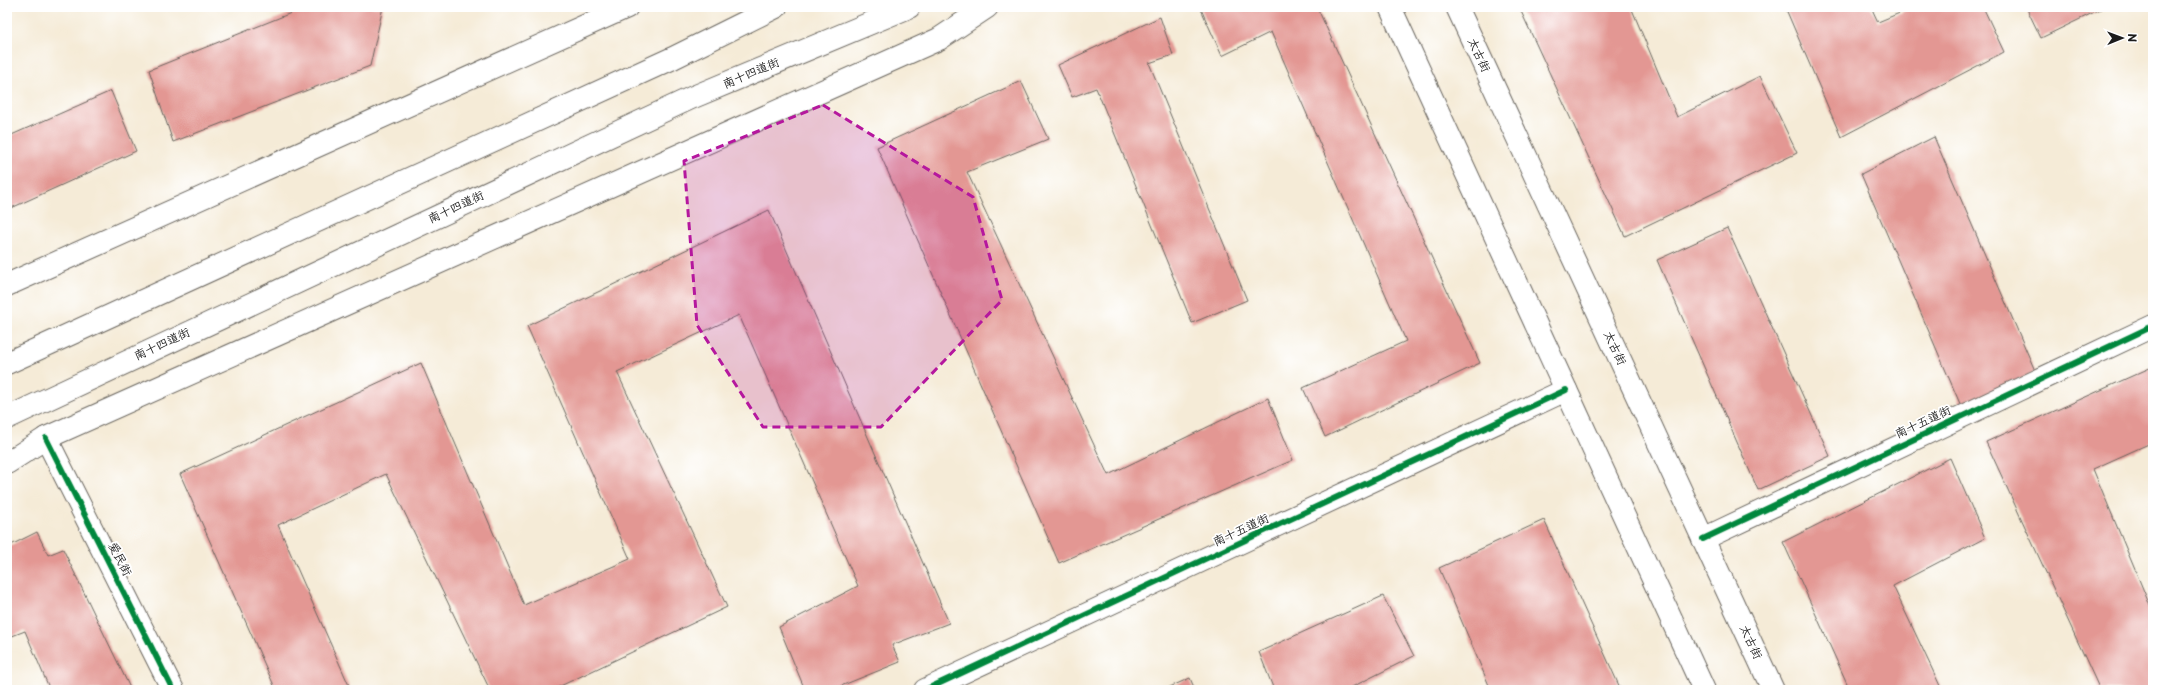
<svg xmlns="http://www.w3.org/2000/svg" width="2160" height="697" font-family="'Playpen Sans','LXGW WenKai TC',sans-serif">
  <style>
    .building { fill: #e39793 }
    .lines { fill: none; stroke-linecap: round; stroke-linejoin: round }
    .tertiary-casing { stroke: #68645d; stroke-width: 24 }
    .secondary-casing { stroke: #68645d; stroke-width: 24 }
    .primary-casing { stroke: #68645d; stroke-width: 24 }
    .tertiary { stroke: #fff; stroke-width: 22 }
    .secondary { stroke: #fff; stroke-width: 22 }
    .primary { stroke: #fff; stroke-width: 22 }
    .cycleway-casing { stroke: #fff; stroke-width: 8 }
    .cycleway { stroke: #00873e; stroke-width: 6 }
    .marked { fill: #b5179e; fill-opacity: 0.2; stroke: #b5179e; stroke-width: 3; stroke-dasharray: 8 5; stroke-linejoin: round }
    .labels { text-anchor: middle; stroke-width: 3.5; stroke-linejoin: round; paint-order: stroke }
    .street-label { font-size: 12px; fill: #1c1c1c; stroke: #fff }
  </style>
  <rect width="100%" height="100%" fill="#fff"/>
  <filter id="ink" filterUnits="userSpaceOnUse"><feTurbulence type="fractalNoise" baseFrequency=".025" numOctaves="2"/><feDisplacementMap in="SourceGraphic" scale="8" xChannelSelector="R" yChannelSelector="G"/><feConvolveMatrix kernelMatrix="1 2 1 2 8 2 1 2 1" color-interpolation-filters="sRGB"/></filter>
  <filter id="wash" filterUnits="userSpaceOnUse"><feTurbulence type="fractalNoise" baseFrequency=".012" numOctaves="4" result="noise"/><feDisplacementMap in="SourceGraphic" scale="16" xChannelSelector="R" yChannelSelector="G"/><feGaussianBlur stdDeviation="0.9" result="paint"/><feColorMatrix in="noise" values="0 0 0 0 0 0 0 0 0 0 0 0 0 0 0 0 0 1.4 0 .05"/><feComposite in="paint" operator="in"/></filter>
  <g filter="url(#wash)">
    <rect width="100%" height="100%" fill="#f5ebd7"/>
    <g id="blocks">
      <!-- building -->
      <g class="building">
        <polygon points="306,7 383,7 370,66 173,142 149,70"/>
        <polygon points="1200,7 1317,7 1480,363 1325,437 1303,388 1406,341 1271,32 1222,56"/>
        <polygon points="1519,7 1631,7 1677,117 1760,76 1797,153 1625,236"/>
        <polygon points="1785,7 1871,7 1878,22 1914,7 1983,7 2004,52 1841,137"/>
        <polygon points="2026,7 2105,7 2041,38"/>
        <polygon points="1160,17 1173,55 1149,63 1247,300 1192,323 1096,88 1072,97 1058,65"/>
        <polygon points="1021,81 1048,139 967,172 1108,475 1268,398 1293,460 1059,563 877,147"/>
        <polygon points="111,91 136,151 7,210 7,137"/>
        <polygon points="1934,137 2036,373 1961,406 1861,174"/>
        <polygon points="769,210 949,623 892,645 900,662 831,690 805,690 779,627 858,586 739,315 617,372 727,607 552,690 490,690 386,474 278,525 351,690 276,690 180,474 421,363 524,605 630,559 527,326"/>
        <polygon points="1727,228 1830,456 1758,490 1657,260"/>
        <polygon points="2152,367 2153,442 2093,469 2153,613 2153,690 2100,690 1986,442"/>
        <polygon points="1950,458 1985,538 1893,586 1942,690 1850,690 1783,542"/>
        <polygon points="1544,520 1621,690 1491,690 1439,568"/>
        <polygon points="37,532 48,555 63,549 131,690 50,690 25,631 7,638 7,547"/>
        <polygon points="1383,596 1414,656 1346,690 1274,690 1259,652"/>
        <polygon points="1190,678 1195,690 1163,690"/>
      </g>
    </g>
  </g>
  <g filter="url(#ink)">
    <use href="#blocks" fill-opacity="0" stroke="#68645d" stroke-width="1"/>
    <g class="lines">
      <defs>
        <g id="tertiary">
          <polyline points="46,438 173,690"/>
          <polyline points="1703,539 2153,326"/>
          <polyline points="925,690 1566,390"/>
        </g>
        <g id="secondary">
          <polyline points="1390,7 1704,690"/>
          <polyline points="1457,7 1773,690"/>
        </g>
        <g id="primary">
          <polyline points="7,285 627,7"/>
          <polyline points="7,363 673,58 776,7"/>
          <polyline points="7,418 691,98 909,7"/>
          <polyline points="7,463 46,438 939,39 987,7"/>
        </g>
      </defs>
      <!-- tertiary casing -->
      <use href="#tertiary" class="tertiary-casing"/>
      <!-- secondary casing -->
      <use href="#secondary" class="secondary-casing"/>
      <!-- primary casing -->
      <use href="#primary" class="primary-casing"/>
      <!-- tertiary -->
      <use href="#tertiary" class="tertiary"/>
      <!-- secondary -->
      <use href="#secondary" class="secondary"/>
      <!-- primary -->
      <use href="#primary" class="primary"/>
      <defs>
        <g id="cycleway">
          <polyline points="46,438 173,690"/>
          <polyline points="1703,539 2153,326"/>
          <polyline points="925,690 1566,390"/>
        </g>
      </defs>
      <!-- cycleway casing -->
      <use href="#cycleway" class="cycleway-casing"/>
      <!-- cycleway -->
      <use href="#cycleway" class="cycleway"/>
    </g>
  </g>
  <!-- marked area -->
  <path class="marked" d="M823,105L973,197L1002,300L881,427H763L697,325L684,161Z"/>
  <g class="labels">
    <!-- street labels -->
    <g class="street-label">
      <text transform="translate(1479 55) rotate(65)" y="4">太古街</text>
      <text transform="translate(751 73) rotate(-23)" y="4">南十四道街</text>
      <text transform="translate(456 207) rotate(-25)" y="4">南十四道街</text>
      <text transform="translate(162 344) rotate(-25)" y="4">南十四道街</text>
      <text transform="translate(1615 348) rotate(65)" y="4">太古街</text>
      <text transform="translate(1923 422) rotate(-25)" y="4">南十五道街</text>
      <text transform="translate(1241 530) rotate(-25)" y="4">南十五道街</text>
      <text transform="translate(120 559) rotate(63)" y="4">爱民街</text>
      <text transform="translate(1751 642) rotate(65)" y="4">太古街</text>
    </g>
  </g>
  <!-- margin -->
  <rect width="2160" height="697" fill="none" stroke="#fff" stroke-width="24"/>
  <!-- north arrow -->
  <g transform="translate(2122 38) rotate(89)" stroke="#ffffff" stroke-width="3" paint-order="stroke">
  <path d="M0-3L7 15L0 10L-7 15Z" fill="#1c1c1c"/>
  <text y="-6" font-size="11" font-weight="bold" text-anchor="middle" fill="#1c1c1c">N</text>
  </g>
</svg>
